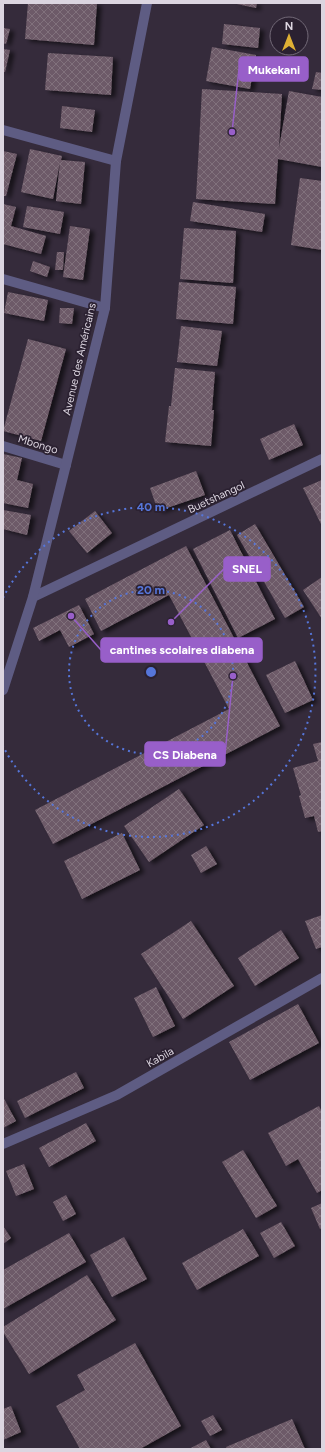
<svg xmlns="http://www.w3.org/2000/svg" width="325" height="1452" font-family="Figtree,sans-serif">
  <style>
    .building { fill: url(#building-cross-hatch); filter: url(#shadow) }
    .lines { fill: none; stroke-linecap: round; stroke-linejoin: round }
    .lane { stroke: #5e5c83; stroke-width: 10 }
    .street { stroke: #5e5c83; stroke-width: 10 }
    .ring { fill: none; stroke: #5676da; stroke-width: 2; stroke-dasharray: 2 4 }
    .labels { text-anchor: middle; stroke-width: 3.5; stroke-linejoin: round; paint-order: stroke }
    .street-label { font-size: 11px; fill: #dcd5e0; stroke: #2b2131 }
    .centre { fill: #5676da; stroke: #2b2131; stroke-width: 2 }
    .ring-label { font-size: 12px; text-anchor: middle; font-weight: bold; fill: #5676da; stroke: #2b2131; stroke-width: 3.5; stroke-linejoin: round; paint-order: stroke }
    .leader { fill: none; stroke: #985fc9; stroke-width: 1.5 }
    .callout-dot { fill: #985fc9; stroke: #2b2131; stroke-width: 1.5 }
    .callout { fill: #985fc9; stroke: #985fc9; stroke-width: 1.5 }
    .callout-label { font-size: 12px; text-anchor: middle; font-weight: bold; fill: #fff }
  </style>
  <defs>
    <pattern id="building-cross-hatch" width="8" height="8" patternUnits="userSpaceOnUse"><rect width="8" height="8" fill="#6d5a67"/><path d="M0 0l8 8M0 8l8-8" fill="none" stroke="#81717c"/></pattern>
    <filter id="shadow"><feDropShadow dx="4.5" dy="2.5" stdDeviation="2" flood-color="#0009"/></filter>
  </defs>
  <rect width="100%" height="100%" fill="#352b3b"/>
  <!-- building -->
  <g class="building">
    <polygon points="28,3 97,3 94,45 25,39"/>
    <polygon points="232,3 257,3 256,8"/>
    <polygon points="224,24 260,28 258,48 222,44"/>
    <polygon points="3,28 10,29 6,44 3,43"/>
    <polygon points="212,47 256,55 250,89 206,81"/>
    <polygon points="3,49 10,50 5,72 3,72"/>
    <polygon points="48,53 113,57 111,95 45,90"/>
    <polygon points="316,72 322,73 322,90 312,89"/>
    <polygon points="202,89 282,94 279,148 289,91 322,97 322,167 278,159 275,204 196,199"/>
    <polygon points="62,106 95,110 92,132 60,128"/>
    <polygon points="30,149 62,156 61,160 85,162 81,204 56,201 60,162 53,199 21,192"/>
    <polygon points="3,151 17,154 6,196 3,196"/>
    <polygon points="300,178 322,181 322,250 291,245"/>
    <polygon points="193,202 265,214 262,232 190,221"/>
    <polygon points="3,204 16,207 11,226 46,236 41,254 3,244"/>
    <polygon points="27,206 64,212 60,234 23,227"/>
    <polygon points="70,226 90,229 83,280 63,277"/>
    <polygon points="184,228 236,231 233,283 180,279"/>
    <polygon points="57,252 64,252 63,270 55,270"/>
    <polygon points="33,261 50,267 47,277 30,271"/>
    <polygon points="179,282 236,287 233,324 176,319"/>
    <polygon points="8,292 48,300 44,321 4,313"/>
    <polygon points="60,308 74,308 72,324 59,323"/>
    <polygon points="181,326 222,331 217,366 177,362"/>
    <polygon points="28,339 66,349 41,441 3,431"/>
    <polygon points="175,368 215,372 212,410 214,410 211,446 165,442 169,406 171,406"/>
    <polygon points="294,424 303,445 269,460 260,439"/>
    <polygon points="3,454 22,458 17,480 33,484 28,508 3,503"/>
    <polygon points="196,471 205,495 158,511 150,488"/>
    <polygon points="322,480 322,526 303,488"/>
    <polygon points="3,510 31,515 27,535 3,529"/>
    <polygon points="95,511 112,533 87,553 69,531"/>
    <polygon points="255,524 304,607 285,618 237,535"/>
    <polygon points="230,530 275,619 238,638 193,549"/>
    <polygon points="186,546 280,726 53,844 35,810 229,709 169,595 101,631 85,599"/>
    <polygon points="322,577 322,619 303,590"/>
    <polygon points="79,605 94,634 69,647 60,630 39,641 33,628"/>
    <polygon points="295,661 313,700 285,713 266,675"/>
    <polygon points="322,742 322,831 318,832 314,816 305,818 299,796 301,795 293,768 318,761 313,744"/>
    <polygon points="179,789 204,825 149,862 124,826"/>
    <polygon points="122,833 140,870 82,899 64,861"/>
    <polygon points="206,846 217,864 201,873 191,855"/>
    <polygon points="322,915 322,947 316,949 305,921"/>
    <polygon points="191,921 234,986 183,1019 141,954"/>
    <polygon points="281,930 299,958 255,986 238,958"/>
    <polygon points="156,987 175,1026 153,1037 134,998"/>
    <polygon points="298,1004 319,1043 250,1080 229,1042"/>
    <polygon points="76,1072 84,1088 25,1118 17,1101"/>
    <polygon points="3,1097 16,1121 3,1128"/>
    <polygon points="319,1106 322,1112 322,1190 317,1193 298,1159 286,1166 268,1133"/>
    <polygon points="86,1123 96,1141 49,1167 39,1148"/>
    <polygon points="243,1150 277,1206 256,1218 222,1162"/>
    <polygon points="24,1164 34,1189 16,1196 6,1171"/>
    <polygon points="66,1195 76,1214 63,1221 53,1202"/>
    <polygon points="322,1203 322,1228 320,1229 311,1208"/>
    <polygon points="281,1222 295,1246 274,1258 260,1233"/>
    <polygon points="3,1226 11,1238 3,1244"/>
    <polygon points="243,1229 259,1256 197,1290 182,1263"/>
    <polygon points="69,1233 86,1262 3,1309 3,1270"/>
    <polygon points="124,1237 147,1279 112,1297 90,1255"/>
    <polygon points="87,1275 116,1320 29,1374 3,1332 3,1327"/>
    <polygon points="135,1343 181,1426 140,1449 80,1449 56,1406 85,1390 77,1375"/>
    <polygon points="11,1406 21,1432 3,1440 3,1409"/>
    <polygon points="213,1415 222,1430 210,1436 201,1421"/>
    <polygon points="292,1419 305,1449 227,1449 226,1447"/>
    <polygon points="206,1440 211,1449 189,1449"/>
  </g>
  <g class="lines">
    <!-- lane -->
    <g class="lane">
      <polyline points="3,130 116,161"/>
      <polyline points="3,279 105,308"/>
    </g>
    <!-- street -->
    <g class="street">
      <polyline points="3,446 66,465"/>
      <polyline points="33,597 322,459"/>
      <polyline points="3,690 33,597 105,308 116,161 147,3"/>
      <polyline points="3,1144 117,1095 322,978"/>
    </g>
  </g>
  <!-- distance rings -->
  <g class="ring">
    <circle cx="151" cy="672" r="82"/>
    <path d="M3 598A165 165 0 1 1 3 746"/>
  </g>
  <g class="labels">
    <!-- street labels -->
    <g class="street-label">
      <text transform="translate(79 359) rotate(-77)" y="4">Avenue des Américains</text>
      <text transform="translate(38 444) rotate(17)" y="4">Mbongo</text>
      <text transform="translate(216 497) rotate(-25)" y="4">Buetshangol</text>
      <text transform="translate(160 1057) rotate(-30)" y="4">Kabila</text>
    </g>
  </g>
  <circle cx="151" cy="672" r="6" class="centre"/>
  <g class="ring-label">
    <text x="151" y="511">40 m</text>
    <text x="151" y="594">20 m</text>
  </g>
  <!-- callouts -->
  <path class="leader" d="M232 132L239 69M171 622L224 569M71 616L101 650M233 676L225 754"/>
  <g class="callout-dot">
    <circle cx="232" cy="132" r="4"/>
    <circle cx="171" cy="622" r="4"/>
    <circle cx="71" cy="616" r="4"/>
    <circle cx="233" cy="676" r="4"/>
  </g>
  <g class="callout">
    <rect x="239" y="57" width="69" height="24" rx="4"/>
    <rect x="224" y="557" width="46" height="24" rx="4"/>
    <rect x="101" y="638" width="161" height="24" rx="4"/>
    <rect x="145" y="742" width="80" height="24" rx="4"/>
  </g>
  <g class="callout-label">
    <text x="274" y="74">Mukekani</text>
    <text x="247" y="573">SNEL</text>
    <text x="182" y="654">cantines scolaires diabena</text>
    <text x="185" y="759">CS Diabena</text>
  </g>
  <!-- border -->
  <rect width="325" height="1452" fill="none" stroke="#dcd5e0" stroke-width="8"/>
  <!-- north arrow -->
  <g transform="translate(289 36)"><circle r="19" fill="#2b2131" stroke="#726977"/>
  <path d="M0-3L7 15L0 10L-7 15Z" fill="#dfb034"/>
  <text y="-6" font-size="11" font-weight="bold" text-anchor="middle" fill="#dcd5e0">N</text>
  </g>
</svg>
